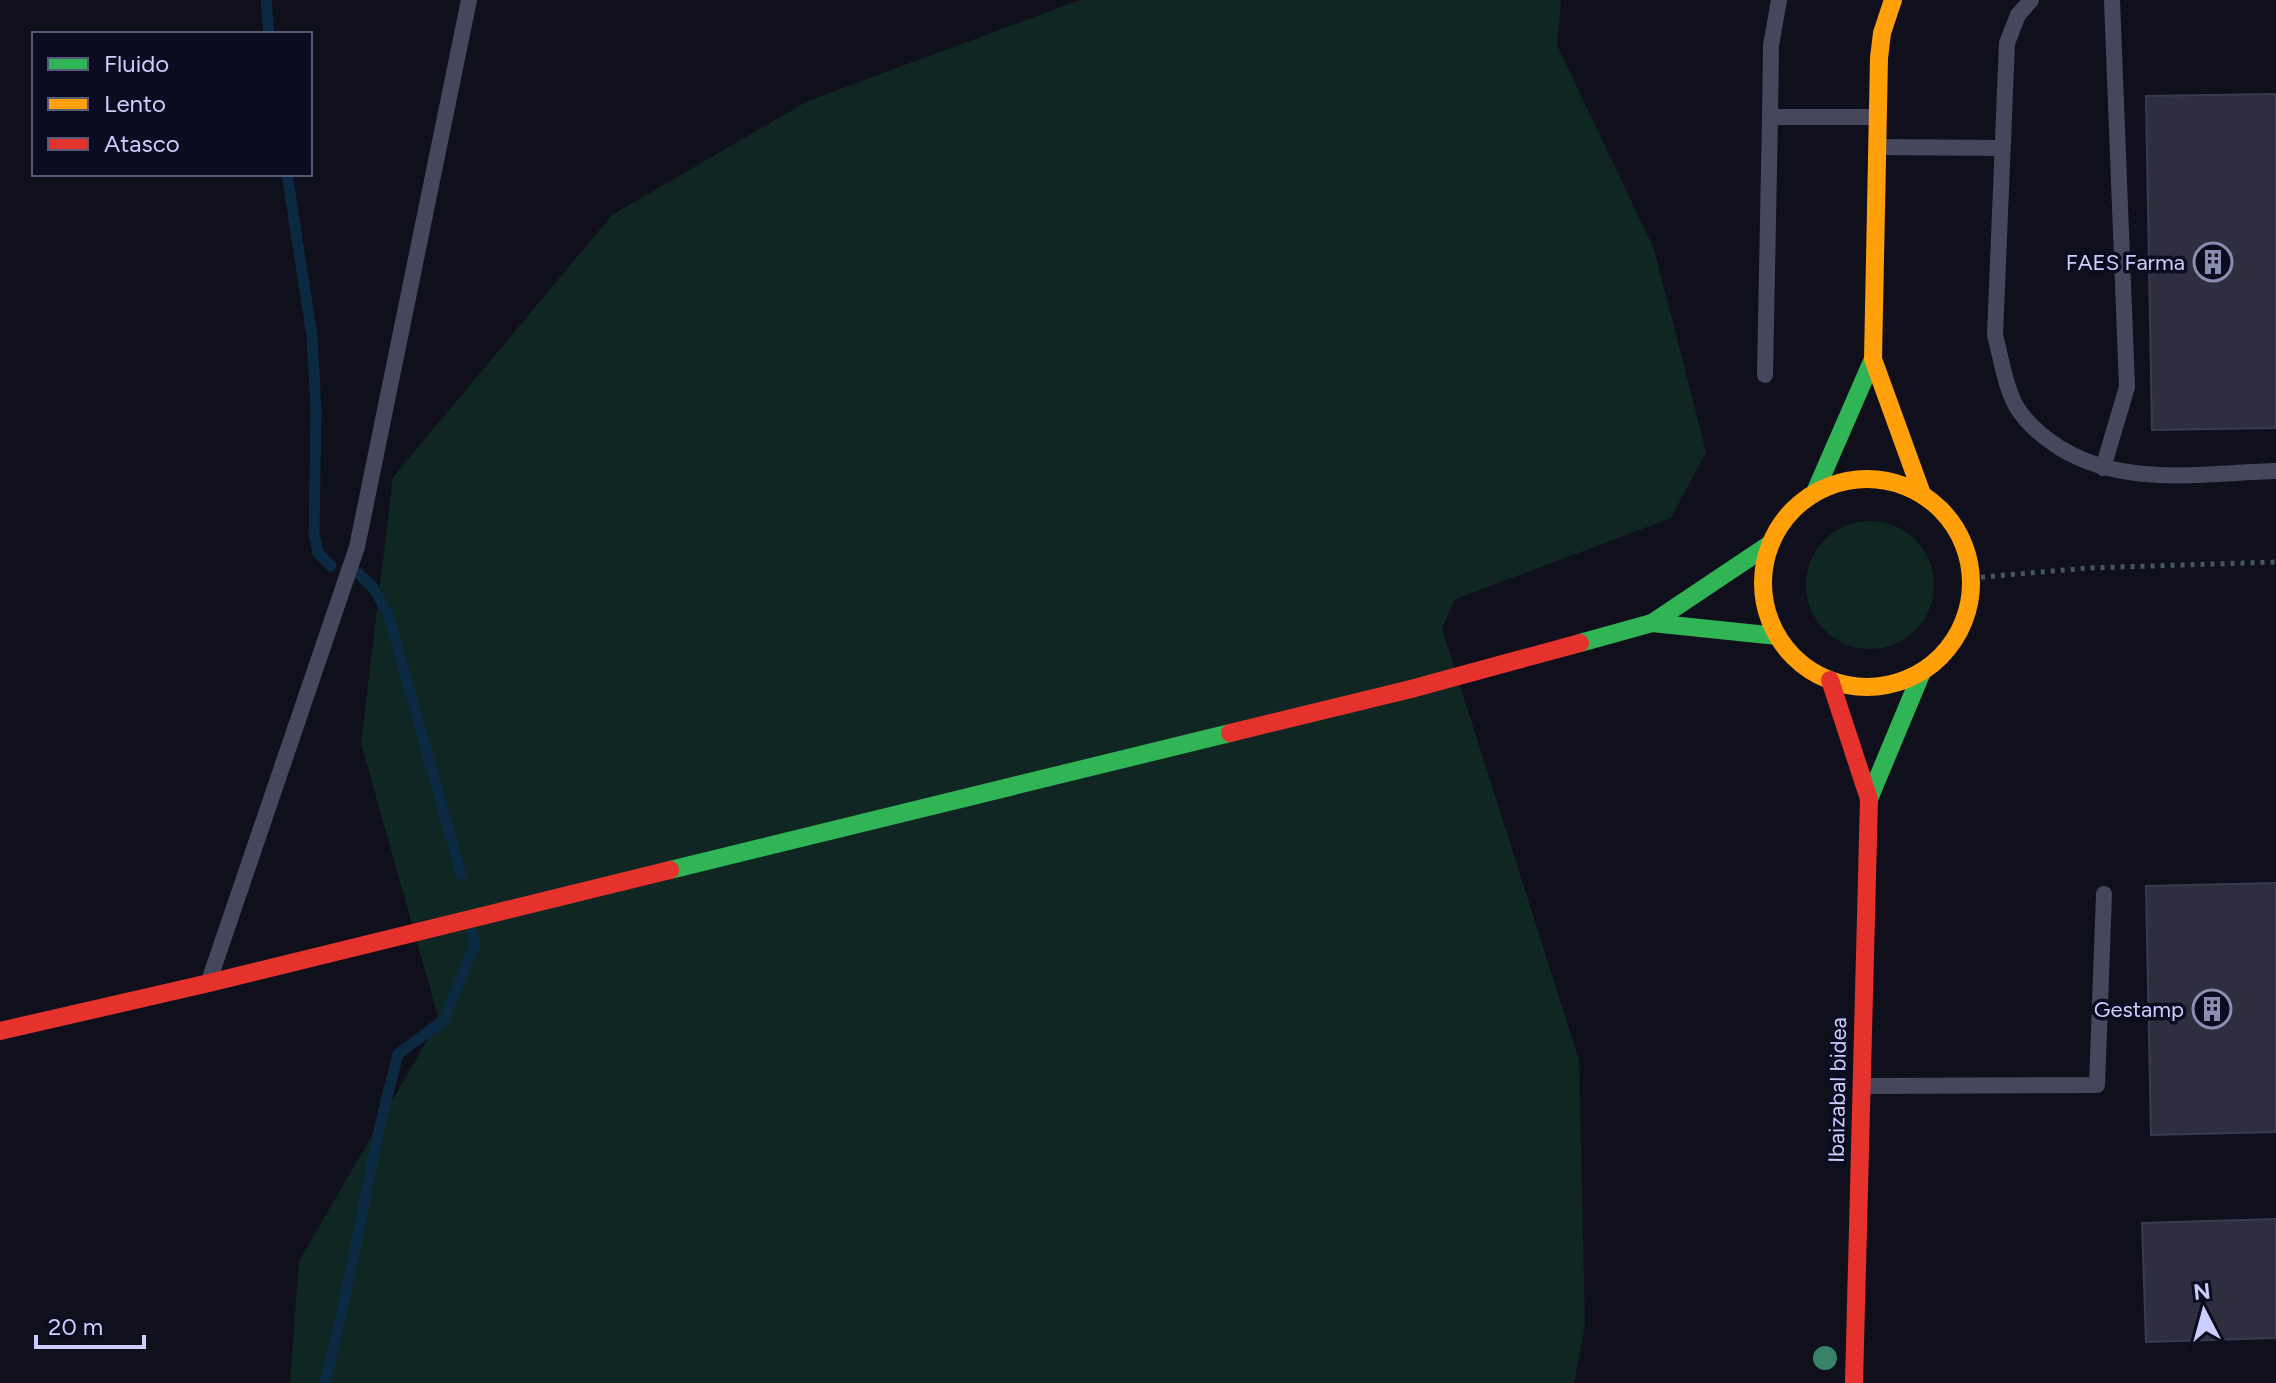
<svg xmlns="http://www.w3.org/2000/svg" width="2276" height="1383" font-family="Figtree,sans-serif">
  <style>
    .green { fill: #0f2623 }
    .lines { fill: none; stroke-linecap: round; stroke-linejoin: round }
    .stream { stroke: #0b2941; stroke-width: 11 }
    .building { fill: #2e2e3e; stroke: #3a3a50; stroke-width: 2 }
    .path { stroke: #455760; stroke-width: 5; stroke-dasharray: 4 6; stroke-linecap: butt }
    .lane { stroke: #45485d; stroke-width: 16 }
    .fast { stroke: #30b455; stroke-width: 18 }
    .slow { stroke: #ff9f0a; stroke-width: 18 }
    .jam { stroke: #e5322d; stroke-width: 18 }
    .tree { fill: #378268 }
    .labels { text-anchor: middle; stroke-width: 7; stroke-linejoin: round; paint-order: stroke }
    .poi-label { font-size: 22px; fill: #cbceff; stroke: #0c0c20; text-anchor: end }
    .street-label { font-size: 22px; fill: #cbceff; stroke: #0c0c20 }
  </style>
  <rect width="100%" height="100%" fill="#10101c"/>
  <!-- green -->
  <g class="green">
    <polygon points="1080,0 1561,0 1557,45 1654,249 1706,452 1671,518 1455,599 1442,629 1579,1060 1585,1326 1574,1383 290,1383 299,1261 439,1020 361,743 393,477 612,215 808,101"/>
    <circle cx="1870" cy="585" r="64"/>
  </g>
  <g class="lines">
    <!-- stream -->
    <g class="stream">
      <polyline points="266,0 269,34"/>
      <polyline points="287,174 312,336 316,410 314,534 318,553 331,566"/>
      <polyline points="359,574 374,589 388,613 461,874"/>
      <path d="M325,1383C345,1306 359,1228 375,1150C381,1118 390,1086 398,1054L444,1020L475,944L472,932"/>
    </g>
  </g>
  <!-- building -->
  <g class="building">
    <polygon points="2276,94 2276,428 2152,430 2146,96"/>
    <polygon points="2276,883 2276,1132 2151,1135 2146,886"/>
    <polygon points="2276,1219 2276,1338 2146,1342 2142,1223"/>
  </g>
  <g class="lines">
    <!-- path -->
    <polyline class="path" points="1971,578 2088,568 2276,562"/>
    <!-- lane -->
    <g class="lane">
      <polyline points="1779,0 1771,46 1770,117 1877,117"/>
      <path d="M2031,0L2018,15L2007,43L1995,335C2001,358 2005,385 2016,406C2026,423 2043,437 2060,448C2125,488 2204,473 2276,471"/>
      <polyline points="1879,147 2001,148"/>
      <polyline points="1765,375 1770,117"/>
      <polyline points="2103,468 2127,387 2112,0"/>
      <polyline points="210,978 357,547 469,0"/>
      <polyline points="1863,1086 2097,1085 2104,894"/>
    </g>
    <!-- fast -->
    <g class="fast">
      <polyline points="1815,492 1873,359"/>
      <polyline points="1652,623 1777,636"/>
      <polyline points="1580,643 1652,623 1770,544"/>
      <polyline points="1869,799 1922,672"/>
      <polyline points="670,870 1230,733"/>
    </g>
    <!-- slow -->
    <g class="slow">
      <polyline points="1893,0 1882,33 1879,58 1873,359 1922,494"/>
      <circle cx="1867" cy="583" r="104"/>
    </g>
    <!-- jam -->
    <g class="jam">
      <polyline points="1830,680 1869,799 1854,1383"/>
      <polyline points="1230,733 1411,689 1580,643"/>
      <polyline points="0,1031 209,983 670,870"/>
    </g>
  </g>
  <!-- trees -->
  <circle class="tree" cx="1825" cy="1358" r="12"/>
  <!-- icons -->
  <defs>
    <symbol id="building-ring" viewBox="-11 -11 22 22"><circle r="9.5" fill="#0c0c20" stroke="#8a8cb0" stroke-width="1.5"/><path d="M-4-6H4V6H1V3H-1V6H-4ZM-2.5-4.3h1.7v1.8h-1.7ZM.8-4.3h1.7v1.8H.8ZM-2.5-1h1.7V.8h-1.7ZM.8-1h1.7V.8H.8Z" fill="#8a8cb0"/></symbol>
  </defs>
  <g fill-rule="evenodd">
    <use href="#building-ring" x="2191" y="240" width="44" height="44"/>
    <use href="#building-ring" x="2190" y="987" width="44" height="44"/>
  </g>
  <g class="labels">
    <!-- poi labels -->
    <g class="poi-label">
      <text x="2185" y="270">FAES Farma</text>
      <text x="2184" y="1017">Gestamp</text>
    </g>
    <!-- street labels -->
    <g class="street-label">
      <text transform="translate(1837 1090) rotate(-89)" y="8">Ibaizabal bidea</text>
    </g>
  </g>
  <!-- legend -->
  <rect x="32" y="32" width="280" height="144" fill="#0c0c20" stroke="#585a79" stroke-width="2"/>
  <rect x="48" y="58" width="40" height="12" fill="#30b455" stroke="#585a79" stroke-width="2"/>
  <text x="104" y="72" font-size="24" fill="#cbceff">Fluido</text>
  <rect x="48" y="98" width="40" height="12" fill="#ff9f0a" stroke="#585a79" stroke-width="2"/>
  <text x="104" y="112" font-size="24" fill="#cbceff">Lento</text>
  <rect x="48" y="138" width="40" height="12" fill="#e5322d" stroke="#585a79" stroke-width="2"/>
  <text x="104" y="152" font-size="24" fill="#cbceff">Atasco</text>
  <!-- north arrow -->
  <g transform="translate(2204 1311) rotate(354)" stroke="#0c0c20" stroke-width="6" paint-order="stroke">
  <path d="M0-6L14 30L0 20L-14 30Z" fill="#cbceff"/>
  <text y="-12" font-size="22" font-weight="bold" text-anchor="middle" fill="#cbceff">N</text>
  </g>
  <!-- scale -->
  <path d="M36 1335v12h108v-12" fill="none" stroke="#cbceff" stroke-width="4"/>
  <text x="48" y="1335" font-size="24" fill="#cbceff" stroke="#0c0c20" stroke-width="6" paint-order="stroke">20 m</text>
</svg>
